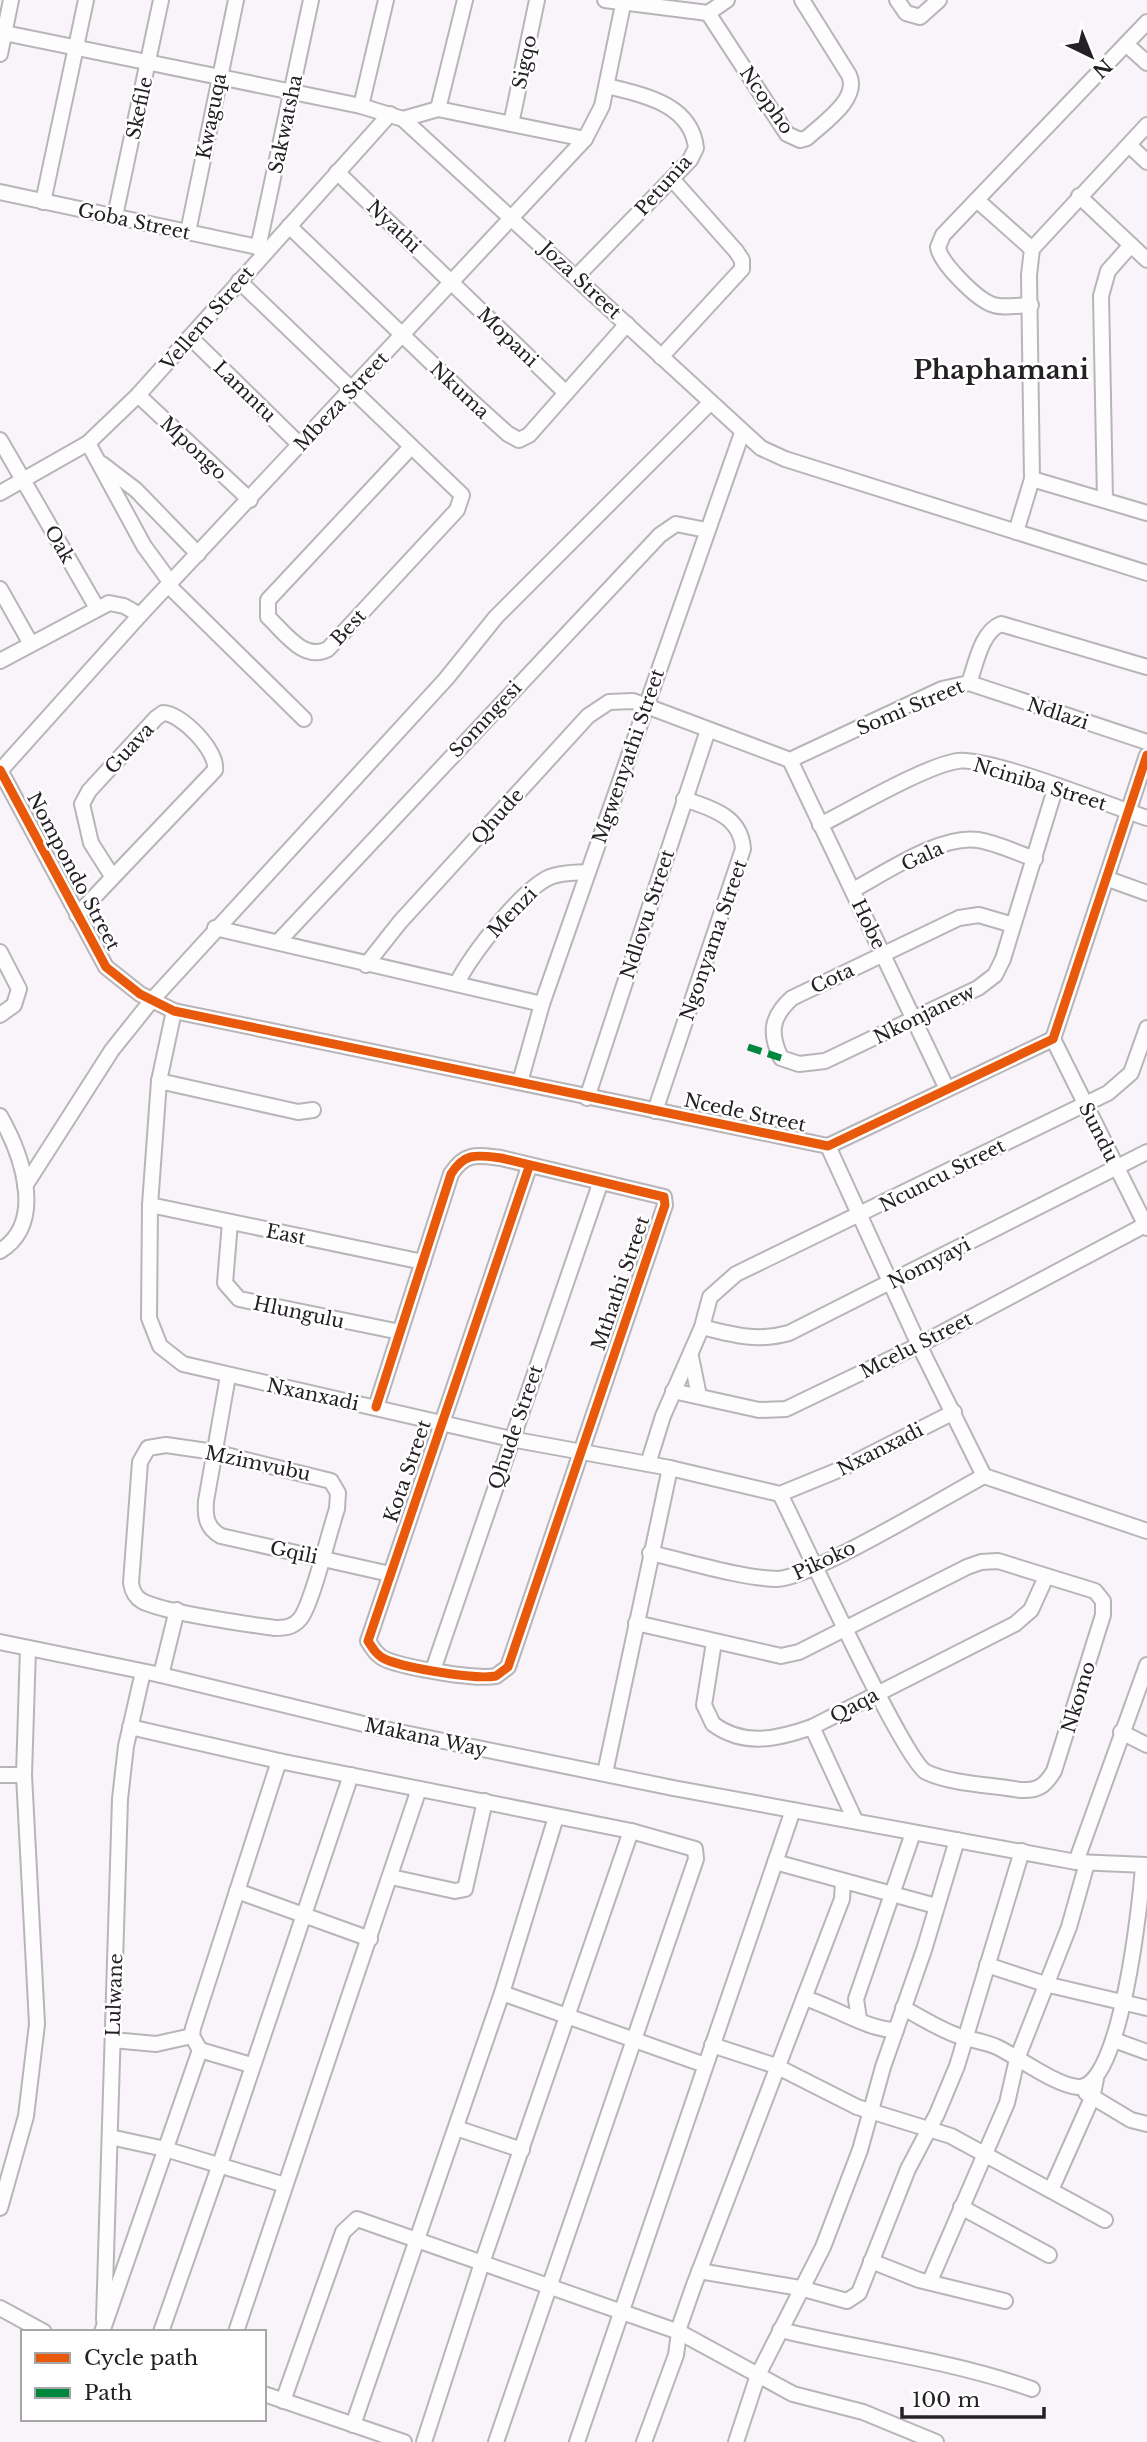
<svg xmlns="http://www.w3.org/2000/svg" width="1147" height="2442" font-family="'Libre Baskerville',serif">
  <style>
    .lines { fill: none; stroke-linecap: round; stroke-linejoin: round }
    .minor-casing { stroke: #b8b5b9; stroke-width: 18 }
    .minor { stroke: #fefdfe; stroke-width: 14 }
    .quiet { stroke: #00873e; stroke-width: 7; stroke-dasharray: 14 7; stroke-linecap: butt }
    .cycleway-casing { stroke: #fff; stroke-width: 13 }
    .cycleway { stroke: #e8590c; stroke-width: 9 }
    .labels { text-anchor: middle; stroke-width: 5; stroke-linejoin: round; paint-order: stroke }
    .street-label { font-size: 19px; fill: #242124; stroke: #fff }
    .district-label { font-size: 26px; font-weight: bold; fill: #242124; stroke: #fff }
  </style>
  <rect width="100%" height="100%" fill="#f9f4fa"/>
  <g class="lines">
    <defs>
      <g id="minor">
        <polyline points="605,0 708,13"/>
        <polyline points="897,0 906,13 920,17 939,0"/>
        <path d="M708,13L787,134L800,140L807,138C823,123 860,99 849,75L802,0"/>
        <polyline points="708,13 727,0"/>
        <polyline points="0,32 361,106 403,119 761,448 785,459 1147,573"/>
        <polyline points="1126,44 1147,63"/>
        <polyline points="0,54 11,0"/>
        <polyline points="361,106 386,0"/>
        <polyline points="438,109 465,0"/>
        <polyline points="403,119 438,109 585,139"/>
        <polyline points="511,124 537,0"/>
        <polyline points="1129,145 1147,162"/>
        <polyline points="337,172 566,393"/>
        <polyline points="0,192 267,249"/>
        <polyline points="1079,196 1147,260"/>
        <polyline points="978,201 1032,249"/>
        <polyline points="43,202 86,0"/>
        <polyline points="115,216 161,0"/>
        <polyline points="289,226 467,397 508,434 519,440 529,435 627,324"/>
        <polyline points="188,232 236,0"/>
        <polyline points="258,248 311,0"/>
        <path d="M577,276L690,160L696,148C691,103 642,95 607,86"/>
        <path d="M239,281L462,495L457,510L328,649C304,662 284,632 268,617V600L411,447"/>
        <path d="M1031,305C1019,305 1002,309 991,304C976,298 940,263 938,247L943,235L1147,22"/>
        <polyline points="190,337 300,445"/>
        <polyline points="661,357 742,269 742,260 736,251 672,179"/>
        <polyline points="138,395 250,500"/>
        <polyline points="0,440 97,608"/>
        <polyline points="88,443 144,546 171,583"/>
        <polyline points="102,464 136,490 198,554"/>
        <polyline points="1032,479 1147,513"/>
        <polyline points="0,493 88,443 138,395 390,114"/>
        <polyline points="1105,500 1101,296 1108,271 1131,245"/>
        <polyline points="1016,532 1032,479 1029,275 1032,249 1147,125"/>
        <polyline points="168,585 304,719"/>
        <polyline points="0,589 31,644"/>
        <polyline points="0,661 109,603 124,606 140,615"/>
        <path d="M969,683C976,664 981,632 1001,624L1147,667"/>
        <polyline points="790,760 947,1089"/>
        <polyline points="0,770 106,967 140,994 174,1011 828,1146 1053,1039 1147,755"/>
        <polyline points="0,771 140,615 585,139 602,106 624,0"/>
        <path d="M820,825C854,808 923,767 957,761C988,756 1111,806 1147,818"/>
        <polyline points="1108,879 1147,893"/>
        <path d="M853,890C885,873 941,834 978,840C997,843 1017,853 1035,859"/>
        <path d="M77,915L215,770C218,751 181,713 163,713L156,718L89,791L82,804L91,843L112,876"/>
        <path d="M1013,925L979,915L959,918L792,998C771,1017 769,1033 781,1058L799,1064L825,1061L978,988L995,975L1003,959L1056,786"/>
        <polyline points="215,928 542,1004"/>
        <polyline points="278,942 660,535 676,524 706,530"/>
        <polyline points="0,952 19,989 14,1005 0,1015"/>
        <polyline points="366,965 400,922 588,716 609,702 633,701 790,760 942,689 969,683 1147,742"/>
        <path d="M457,983C472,954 521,890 550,877C562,872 575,873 588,872"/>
        <polyline points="174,1011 159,1081 150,1205 149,1318 160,1346 183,1364 511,1439 670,1468 780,1494 841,1469 954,1412"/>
        <polyline points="1053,1039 1147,1228"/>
        <polyline points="159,1081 298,1112 313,1110"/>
        <polyline points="520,1082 542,1004 742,433"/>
        <polyline points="587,1098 708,730"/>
        <path d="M655,1111L743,849C741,816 711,808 684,799"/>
        <path d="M0,1116C21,1153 47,1222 0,1251"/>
        <polyline points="828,1146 919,1345 984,1476 1147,1531"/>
        <polyline points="25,1186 112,1050 152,1000 446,679 496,617 710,403"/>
        <polyline points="150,1205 423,1262"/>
        <polyline points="230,1222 225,1283 239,1299 400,1332"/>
        <path d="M702,1327C733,1335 757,1342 789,1333L1147,1152"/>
        <polyline points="691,1357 699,1396"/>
        <path d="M228,1376L206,1501C205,1516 206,1528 221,1536L390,1574"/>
        <polyline points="673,1391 759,1410 786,1409 919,1345 1147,1224"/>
        <path d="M376,1407L451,1174C465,1152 477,1155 501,1158L664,1197L665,1205L508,1667L496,1676C476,1680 407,1668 387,1660C378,1657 373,1649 368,1641L529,1167"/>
        <path d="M166,1445L214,1452L331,1481L338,1493L337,1509C329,1532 312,1605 300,1619C293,1627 286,1628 275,1628C247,1624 164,1613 142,1601C135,1597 132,1590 131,1583L140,1462L148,1448Z"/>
        <polyline points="648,1464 663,1416 702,1327 710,1297 736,1274 1108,1093 1131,1073 1147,1028"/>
        <path d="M650,1553C687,1561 740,1578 777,1579C810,1579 946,1496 984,1476"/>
        <path d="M636,1623L781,1656L799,1652L967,1567L981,1562L998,1561L1095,1591L1103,1601V1615L1054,1771C1045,1786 1038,1791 1020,1790C994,1785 950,1784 926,1772C903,1759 801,1535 780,1494"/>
        <polyline points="0,1642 161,1675 380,1728 673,1788 1076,1862 1147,1865"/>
        <path d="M714,1642L704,1705L713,1724C744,1747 778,1739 812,1727L1015,1624L1031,1610L1046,1577"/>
        <polyline points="433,1670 600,1184"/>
        <polyline points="161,1675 177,1610"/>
        <polyline points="130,1727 279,1761 631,1831 695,1849 696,1859 496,2442"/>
        <polyline points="812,1727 855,1820"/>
        <polyline points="1121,1732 1147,1745"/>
        <polyline points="605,1773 670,1468"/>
        <polyline points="0,1775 24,1775"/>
        <polyline points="775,1862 936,1906"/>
        <polyline points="1076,1862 1147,1665"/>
        <polyline points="391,1877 455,1891 465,1889 485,1801"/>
        <polyline points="237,1891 370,1939"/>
        <polyline points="987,1965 1045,1984 1147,2008"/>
        <polyline points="502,1993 705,2065"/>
        <path d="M804,1998C833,2006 867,2030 896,2030"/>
        <path d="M903,2008C921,2017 937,2028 956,2035C969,2040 984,2041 997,2047C1018,2057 1055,2085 1078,2087C1121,2090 1141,1899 1143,1865"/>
        <polyline points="859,2019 856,1999 913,1833"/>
        <polyline points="113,2040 156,2044 192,2036"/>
        <polyline points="1114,2040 1147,2052"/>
        <polyline points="712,2045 776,2066 857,2107 951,2136 1105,2220"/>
        <polyline points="251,2065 200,2050 192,2036 193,2028 279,1761"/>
        <polyline points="1086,2093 1131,2120 1147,2124"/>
        <polyline points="456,2128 522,2150"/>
        <polyline points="110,2137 165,2149 285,2185"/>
        <polyline points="1051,2190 1092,2098 1096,2079"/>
        <polyline points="961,2207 1049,2255"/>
        <polyline points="0,2208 26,2116 37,2024 24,1775 28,1648"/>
        <polyline points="871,2261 919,2280 1005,2301"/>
        <polyline points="699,2271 800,2288 847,2301 859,2293 908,2169 937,2114 957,2066 1022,1851"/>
        <polyline points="930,2281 1007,2103 1017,2059 1069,1927 1087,1863"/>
        <polyline points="0,2308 44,2332"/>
        <polyline points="104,2320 120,1799 126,1746 143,1672"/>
        <path d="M780,2330C864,2350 950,2360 1032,2389"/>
        <polyline points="102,2332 200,2050"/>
        <polyline points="161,2332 220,2164 351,1775"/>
        <polyline points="236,2332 419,1789"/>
        <polyline points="264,2394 404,2442"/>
        <polyline points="283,2401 343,2232 357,2219 679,2332 793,2394 863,2412 936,2442"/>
        <polyline points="353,2425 502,1993 556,1817"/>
        <polyline points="424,2442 482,2263 631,1831"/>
        <polyline points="577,2442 793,1810"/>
        <polyline points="644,2442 676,2355 680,2325 694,2285 842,1899 843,1882"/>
        <polyline points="736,2442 758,2375 823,2247 860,2150 883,2067 924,1950 957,1840"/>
      </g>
    </defs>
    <!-- minor casing -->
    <use href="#minor" class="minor-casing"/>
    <!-- minor -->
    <use href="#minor" class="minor"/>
    <!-- quiet -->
    <polyline class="quiet" points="748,1047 781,1058"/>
    <defs>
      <g id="cycleway">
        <polyline points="0,770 106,967 140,994 174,1011 828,1146 1053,1039 1147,755"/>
        <path d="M376,1407L451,1174C465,1152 477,1155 501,1158L664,1197L665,1205L508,1667L496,1676C476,1680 407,1668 387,1660C378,1657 373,1649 368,1641L529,1167"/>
      </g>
    </defs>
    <!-- cycleway casing -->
    <use href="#cycleway" class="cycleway-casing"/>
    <!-- cycleway -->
    <use href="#cycleway" class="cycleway"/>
  </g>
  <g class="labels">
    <!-- street labels -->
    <g class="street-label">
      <text transform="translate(524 62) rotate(-78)" y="7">Sigqo</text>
      <text transform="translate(767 100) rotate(55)" y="7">Ncopho</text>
      <text transform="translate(139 108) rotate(-78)" y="7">Skefile</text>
      <text transform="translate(211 116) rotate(-79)" y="7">Kwaguqa</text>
      <text transform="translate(285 124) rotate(-78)" y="7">Sakwatsha</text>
      <text transform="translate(663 185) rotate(-48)" y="7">Petunia</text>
      <text transform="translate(134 221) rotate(12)" y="7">Goba Street</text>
      <text transform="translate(394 226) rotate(44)" y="7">Nyathi</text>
      <text transform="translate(581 280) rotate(43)" y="7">Joza Street</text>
      <text transform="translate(207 318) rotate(-49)" y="7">Vellem Street</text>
      <text transform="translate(508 337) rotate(44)" y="7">Mopani</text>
      <text transform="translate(460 390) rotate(43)" y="7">Nkuma</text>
      <text transform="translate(245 391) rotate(44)" y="7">Lamntu</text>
      <text transform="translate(341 401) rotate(-47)" y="7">Mbeza Street</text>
      <text transform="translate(194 448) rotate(43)" y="7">Mpongo</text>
      <text transform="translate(60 544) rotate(60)" y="7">Oak</text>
      <text transform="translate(348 627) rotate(-47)" y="7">Best</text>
      <text transform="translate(910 707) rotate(-23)" y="7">Somi Street</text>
      <text transform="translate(1058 713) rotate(18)" y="7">Ndlazi</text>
      <text transform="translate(485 719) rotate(-47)" y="7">Somngesi</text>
      <text transform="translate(129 748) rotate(-47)" y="7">Guava</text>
      <text transform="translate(628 756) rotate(-71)" y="7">Mgwenyathi Street</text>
      <text transform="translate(1040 784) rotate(17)" y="7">Nciniba Street</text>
      <text transform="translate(497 816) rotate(-48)" y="7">Qhude</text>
      <text transform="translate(922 856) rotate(-25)" y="7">Gala</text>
      <text transform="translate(74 871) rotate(62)" y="7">Nompondo Street</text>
      <text transform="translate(512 912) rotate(-46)" y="7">Menzi</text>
      <text transform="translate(647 914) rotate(-72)" y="7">Ndlovu Street</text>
      <text transform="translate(869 924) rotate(64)" y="7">Hobe</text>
      <text transform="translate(713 940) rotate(-71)" y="7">Ngonyama Street</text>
      <text transform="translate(832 978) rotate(-25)" y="7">Cota</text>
      <text transform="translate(924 1014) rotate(-26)" y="7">Nkonjanew</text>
      <text transform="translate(745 1112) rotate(12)" y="7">Ncede Street</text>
      <text transform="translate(1099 1132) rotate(63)" y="7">Sundu</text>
      <text transform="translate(942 1175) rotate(-27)" y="7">Ncuncu Street</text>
      <text transform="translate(286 1234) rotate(11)" y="7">East</text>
      <text transform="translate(929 1263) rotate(-27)" y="7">Nomyayi</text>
      <text transform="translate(620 1283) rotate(-71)" y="7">Mthathi Street</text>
      <text transform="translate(299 1312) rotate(12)" y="7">Hlungulu</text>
      <text transform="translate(916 1345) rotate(-27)" y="7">Mcelu Street</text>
      <text transform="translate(313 1394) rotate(12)" y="7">Nxanxadi</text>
      <text transform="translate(515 1427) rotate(-71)" y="7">Qhude Street</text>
      <text transform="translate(880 1449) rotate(-27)" y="7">Nxanxadi</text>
      <text transform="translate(258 1463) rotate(12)" y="7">Mzimvubu</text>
      <text transform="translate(407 1471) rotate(-71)" y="7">Kota Street</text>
      <text transform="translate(294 1552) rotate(12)" y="7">Gqili</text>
      <text transform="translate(824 1560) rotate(-25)" y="7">Pikoko</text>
      <text transform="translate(1078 1697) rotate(-73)" y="7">Nkomo</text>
      <text transform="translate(854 1705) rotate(-28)" y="7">Qaqa</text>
      <text transform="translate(426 1737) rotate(12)" y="7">Makana Way</text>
      <text transform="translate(114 1995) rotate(-88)" y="7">Lulwane</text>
    </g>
    <!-- district labels -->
    <g class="district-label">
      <text x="1001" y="379">Phaphamani</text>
    </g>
  </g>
  <!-- legend -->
  <rect x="21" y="2330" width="245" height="91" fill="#ffffff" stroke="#a7a6a7" stroke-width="2"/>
  <rect x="35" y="2353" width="35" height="10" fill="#e8590c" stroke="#a7a6a7" stroke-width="2"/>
  <text x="84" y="2365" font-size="21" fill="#242124">Cycle path</text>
  <rect x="35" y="2388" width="35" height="10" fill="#00873e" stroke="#a7a6a7" stroke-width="2"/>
  <text x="84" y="2400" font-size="21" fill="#242124">Path</text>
  <!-- north arrow -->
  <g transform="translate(1091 56) rotate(137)" stroke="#ffffff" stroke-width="5" paint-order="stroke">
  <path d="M0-5L12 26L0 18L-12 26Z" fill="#242124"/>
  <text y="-10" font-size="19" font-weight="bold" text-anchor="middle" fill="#242124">N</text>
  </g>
  <!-- scale -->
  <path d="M902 2407v10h142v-10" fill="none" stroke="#242124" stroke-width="3.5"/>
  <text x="912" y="2407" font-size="21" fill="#242124" stroke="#ffffff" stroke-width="5" paint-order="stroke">100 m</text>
</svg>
